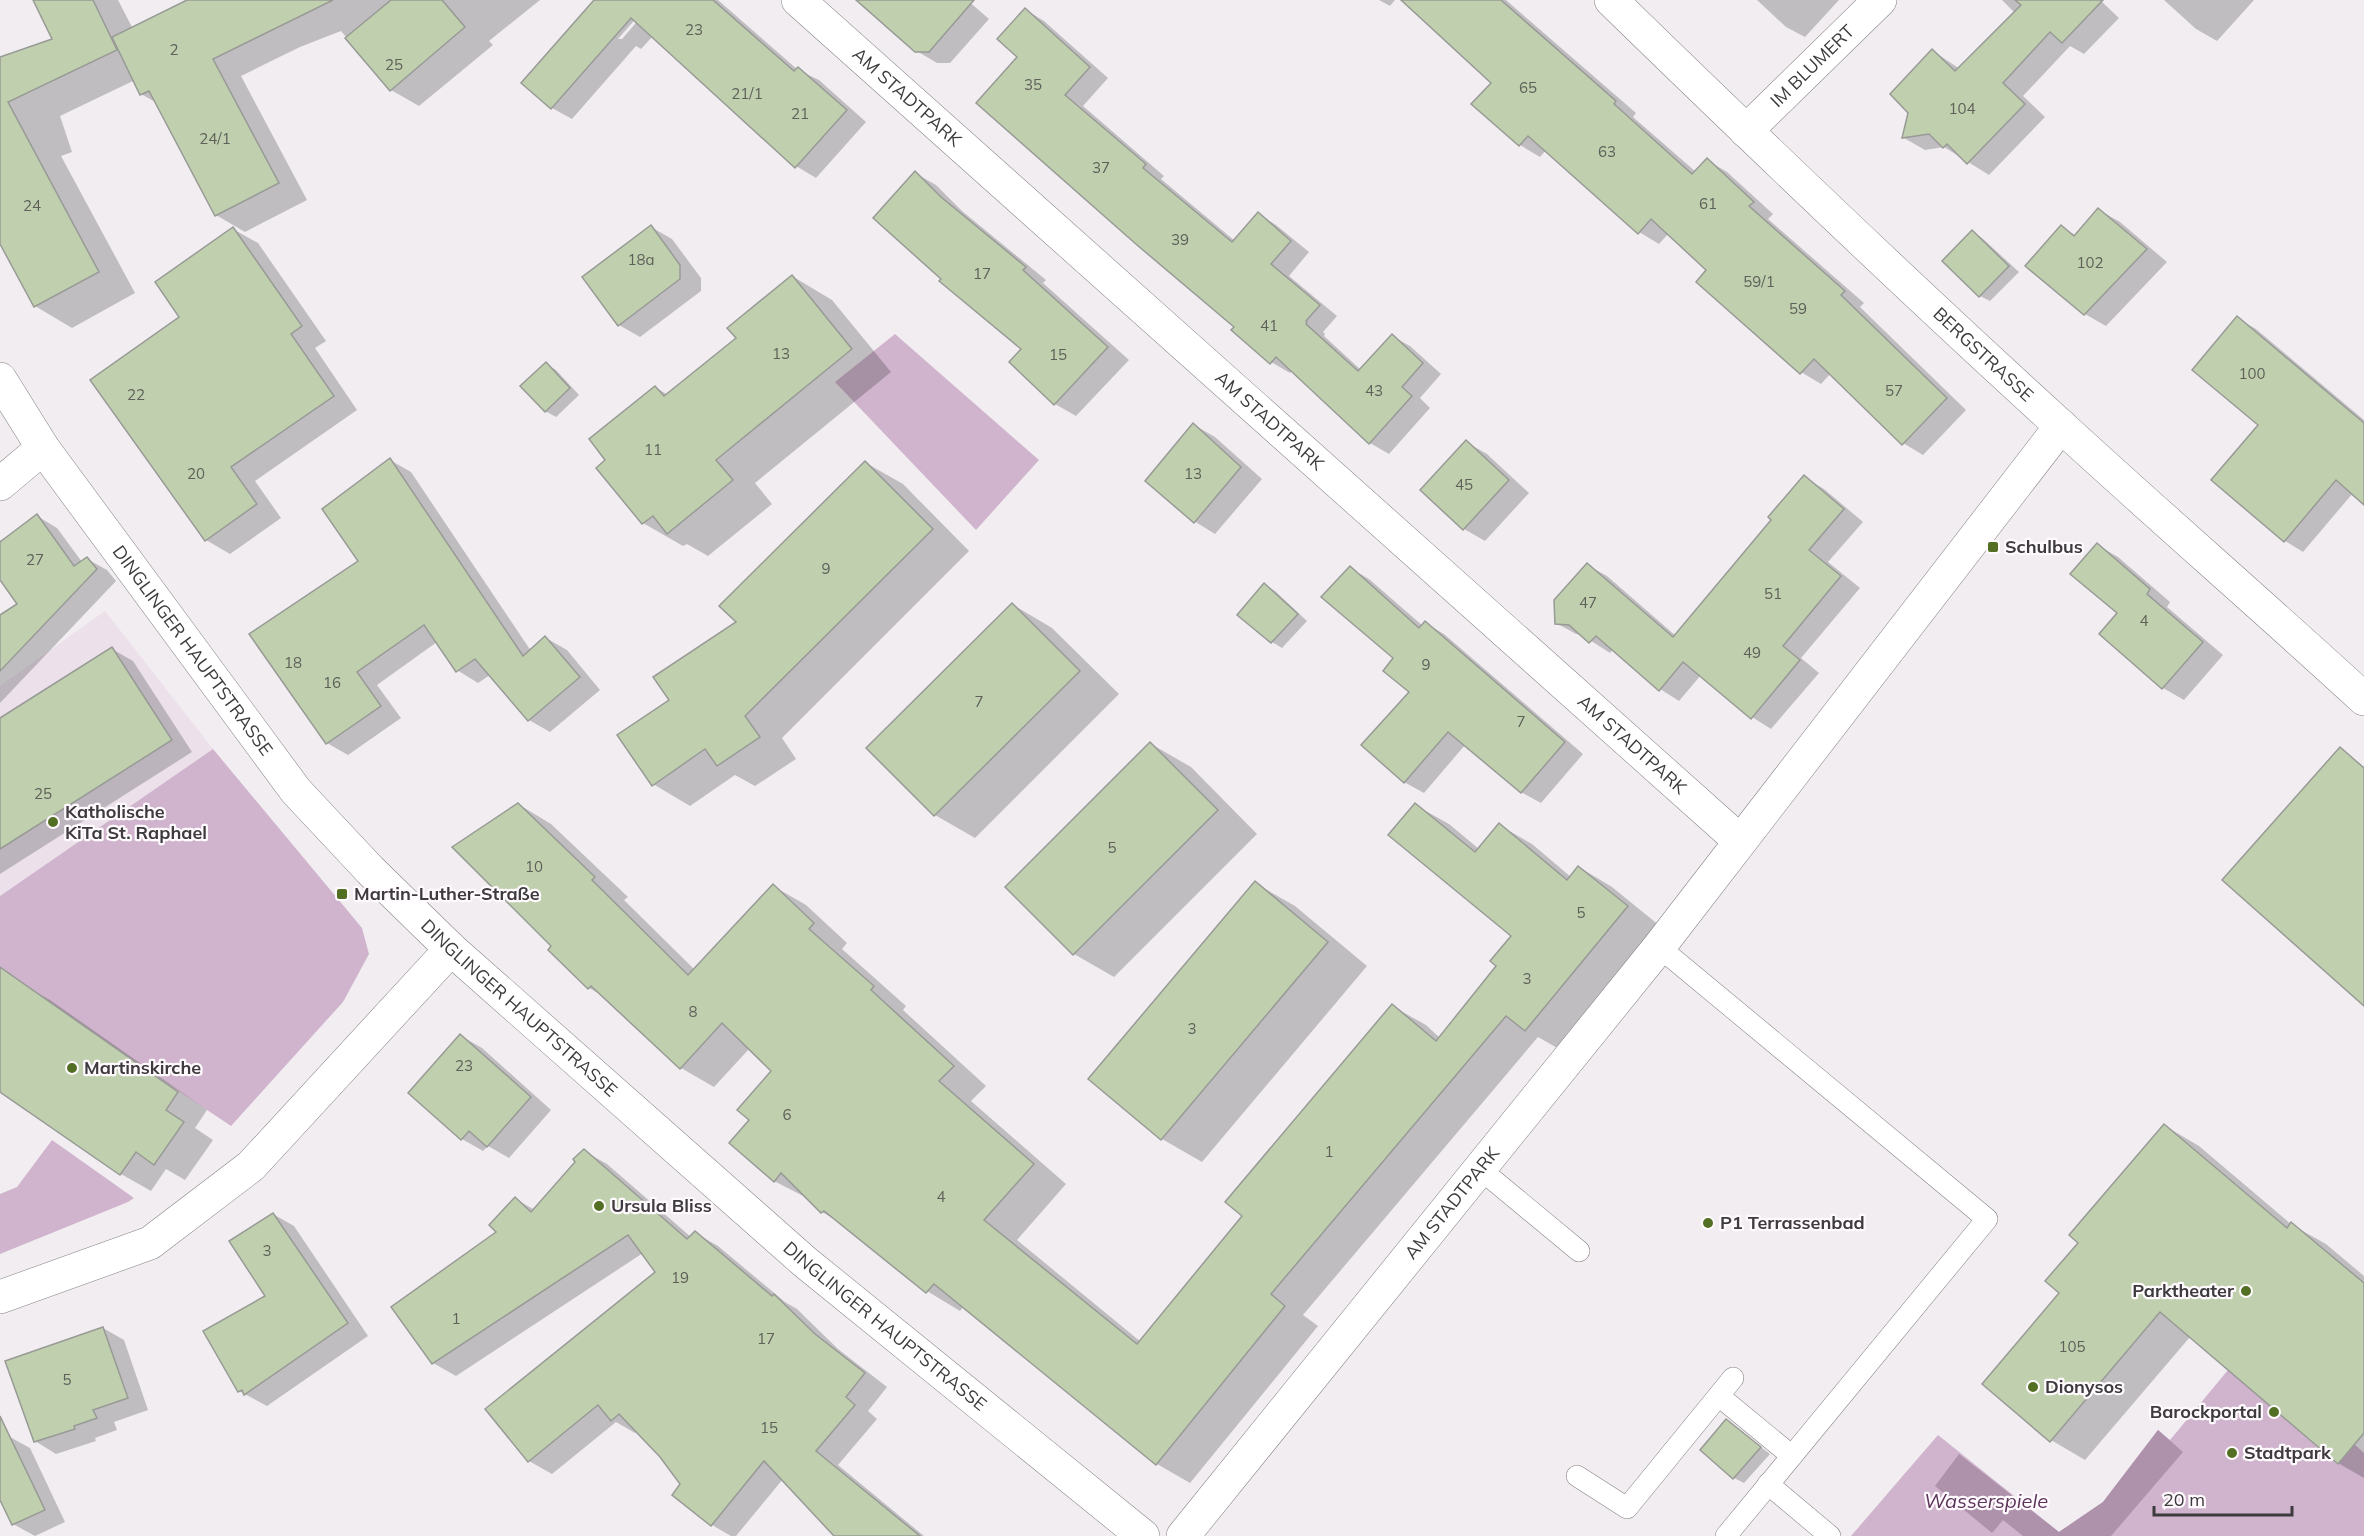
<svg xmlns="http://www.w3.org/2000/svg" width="2364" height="1536" font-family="Mulish,sans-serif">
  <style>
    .built { fill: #ece1eb }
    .green { fill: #d0b4cd }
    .water { fill: #ae92ac }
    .shadow { fill: #0003; fill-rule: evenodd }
    .building { fill: #c0d0ae; stroke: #989a96; stroke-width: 1.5 }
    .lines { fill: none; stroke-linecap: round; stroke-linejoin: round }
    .service-casing { stroke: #868386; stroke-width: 22 }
    .minor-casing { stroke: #868386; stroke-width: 34 }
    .tertiary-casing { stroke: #868386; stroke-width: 34 }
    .service { stroke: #fff; stroke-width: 21 }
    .minor { stroke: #fff; stroke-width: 33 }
    .tertiary { stroke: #fff; stroke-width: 33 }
    .poi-dot { fill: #536f23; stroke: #fffafe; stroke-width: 2 }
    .labels { text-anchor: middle; stroke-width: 4.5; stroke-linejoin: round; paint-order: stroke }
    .number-label { font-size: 15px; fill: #5e6059 }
    .street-label { font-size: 18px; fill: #3d3b3d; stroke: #fffafe }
    .poi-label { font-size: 18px; font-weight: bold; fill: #3d3b3d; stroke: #fffafe; text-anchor: start }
    .water-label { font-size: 20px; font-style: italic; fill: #5c355a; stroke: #fffafe }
  </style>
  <rect width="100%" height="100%" fill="#f1edf1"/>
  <!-- built -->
  <polygon class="built" points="105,611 213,749 0,896 0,686"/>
  <!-- green -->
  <g class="green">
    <polygon points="895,334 1039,460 976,530 835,382"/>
    <polygon points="213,749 362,928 369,954 343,1002 231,1126 110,1045 0,982 0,896"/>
    <polygon points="52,1140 134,1198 128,1202 0,1254 0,1194 17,1187"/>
    <polygon points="2228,1370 2337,1464 2354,1444 2364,1453 2364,1536 1851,1536 1938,1435 2059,1532 2103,1502 2158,1430 2170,1440"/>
  </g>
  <!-- water -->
  <polygon class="water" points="2158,1430 2183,1452 2111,1536 2023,1536 2003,1520 1992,1533 1935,1486 1959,1454 2059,1532 2103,1502"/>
  <!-- shadow -->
  <g class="shadow">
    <polygon points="34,0 118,0 133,29 190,0 540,0 489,41 493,45 419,106 391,90 341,31 300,47 241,76 307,200 245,232 216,215 157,103 141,94 135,80 60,116 72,152 61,156 135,293 72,328 35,306 0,241 0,58 54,40"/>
    <path d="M596,0H718L798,70L819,80L866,122L816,178L796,166L653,36L641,49L636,46L572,119L552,108ZM639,15L641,17L622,39H618Z"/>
    <polygon points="887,0 967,0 989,19 950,63 937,63 915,50"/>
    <polygon points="1379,0 1395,0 1390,6"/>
    <polygon points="1404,0 1506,0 1636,113 1633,117 1696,172 1707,160 1727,172 1773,214 1768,219 1864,303 1860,307 1966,410 1923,455 1903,443 1831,373 1821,384 1801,372 1708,270 1669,233 1659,244 1639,232 1546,150 1540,157 1520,145 1473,104 1493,83"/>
    <polygon points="1757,0 1839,0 1805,37 1786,27"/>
    <polygon points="2002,0 2100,0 2119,18 2084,54 2070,46 2023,96 2045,117 1989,175 1944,147 1925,150 1904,138 1933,51 1960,69 2015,13"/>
    <polygon points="2164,0 2254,0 2217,41 2196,29"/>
    <polygon points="1026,10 1044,21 1108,78 1083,106 1164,176 1161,179 1235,241 1258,214 1276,225 1309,252 1289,276 1337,316 1323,332 1325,334 1324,336 1361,370 1392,336 1410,346 1441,374 1420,398 1430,408 1389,454 1370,443 1292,371 1290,373 1271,362 1236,327 1019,57"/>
    <polygon points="915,173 936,185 962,211 1046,280 1043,283 1129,360 1076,416 1055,404 1011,362 1023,349 943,279"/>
    <polygon points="2099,210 2120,222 2167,262 2106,326 2085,314 2027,266 2061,227 2077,236"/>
    <polygon points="651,227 672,239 701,278 701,291 640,337 619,325"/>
    <polygon points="233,229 258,243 326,341 315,348 357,410 255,481 281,518 230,554 206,540 181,317"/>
    <polygon points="1972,232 1982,238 2019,272 1990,301 1980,296"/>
    <polygon points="792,276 832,300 891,372 755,483 772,504 708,556 687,544 683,546 643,523 607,460 655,387 668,395 738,338"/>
    <polygon points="2237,318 2256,329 2364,420 2364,503 2353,493 2303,552 2285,541 2213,480 2260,425"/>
    <polygon points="546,364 556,370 579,395 556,417 545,411"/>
    <polygon points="1194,425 1215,437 1262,479 1215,534 1194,521"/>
    <polygon points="1466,442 1487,454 1529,493 1485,541 1464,529 1422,490"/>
    <polygon points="390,460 411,472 531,651 546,638 567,650 600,690 550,732 529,720 490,675 478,683 457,670 437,642 377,685 401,718 348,755 327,743 360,562"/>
    <polygon points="866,463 903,484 969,551 782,738 796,759 755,786 735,775 690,806 653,784 671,700 738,622"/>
    <polygon points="1804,477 1824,489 1863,522 1828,562 1860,588 1801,658 1819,673 1771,729 1752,717 1701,675 1679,701 1660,689 1613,649 1610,653 1582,635 1576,634 1556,623 1587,565 1607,576 1676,636 1773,520"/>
    <polygon points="37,516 57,528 82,562 87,559 107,570 116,581 0,703 0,617 19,605 0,578 0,540 2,542"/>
    <polygon points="2097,545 2118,557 2170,602 2167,607 2223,655 2184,700 2163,688 2120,613"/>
    <polygon points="1350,568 1369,579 1423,626 1425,623 1444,634 1583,754 1541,803 1521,792 1465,745 1424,793 1404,782 1411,692"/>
    <polygon points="1265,585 1275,591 1307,621 1282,648 1272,642"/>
    <polygon points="1012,604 1052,628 1119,694 975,838 935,815"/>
    <polygon points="112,649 133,661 192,752 0,874 0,720"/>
    <polygon points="1151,744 1191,767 1257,834 1114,977 1074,954"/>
    <polygon points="2341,749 2364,767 2364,1004"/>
    <polygon points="518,804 551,824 628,897 624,900 695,970 773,886 806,905 847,943 842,949 906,1006 903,1010 986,1086 971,1101 1066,1184 1017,1240 1141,1342 1244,1215 1392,1006 1426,1025 1440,1038 1499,966 1513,935 1415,805 1449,824 1479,849 1499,825 1532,844 1571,877 1579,867 1612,887 1660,926 1559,1049 1538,1037 1303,1315 1318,1326 1190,1483 1157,1464 964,1306 960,1311 927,1291 844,1225 822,1212 809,1199 774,1181 751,1120 773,1071 750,1048 714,1087 681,1068 605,997 589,988 553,946"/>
    <polygon points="1255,883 1295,906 1367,966 1202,1162 1162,1139"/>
    <polygon points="19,983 50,1000 207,1110 195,1128 213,1140 185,1180 166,1169 151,1191 121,1174 0,1090 0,984"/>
    <polygon points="461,1036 482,1048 551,1110 509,1158 488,1146 483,1151 462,1139"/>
    <polygon points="2165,1126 2199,1146 2292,1225 2326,1244 2364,1276 2364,1478 2338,1463 2190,1337 2085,1460 2051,1440 2061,1293 2080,1242"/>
    <polygon points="584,1151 607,1164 691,1237 695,1233 718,1246 785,1302 797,1309 838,1349 887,1387 868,1411 877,1419 838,1465 924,1536 836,1536 821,1523 823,1521 783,1479 736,1536 731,1536 712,1525 674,1495 682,1484 661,1456 637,1431 635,1433 616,1422 552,1474 529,1461 657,1272 643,1253 456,1376 433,1363 515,1199 535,1210 577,1163"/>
    <polygon points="273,1214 294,1226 368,1336 267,1406 239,1391 267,1296"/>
    <polygon points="103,1328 124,1340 148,1410 114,1422 117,1430 95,1438 96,1441 56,1454 35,1441"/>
    <polygon points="1727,1421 1770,1454 1744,1483 1734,1478 1702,1449"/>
    <polygon points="8,1436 30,1448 65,1522 35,1536 13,1524 0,1497 0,1440"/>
  </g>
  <!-- building -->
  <g class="building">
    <polygon points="33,0 93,0 117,50 8,102 99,272 34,307 0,244 0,57 52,39"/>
    <polygon points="187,0 333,0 213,59 279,183 215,216 149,91 140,95 112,37"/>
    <polygon points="391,0 442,0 465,27 390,91 345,38"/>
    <polygon points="594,0 713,0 794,71 798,67 847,110 795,168 631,18 551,109 521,83"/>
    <polygon points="856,0 974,0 929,52 915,52"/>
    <polygon points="1401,0 1501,0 1616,101 1614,104 1692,174 1707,158 1754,202 1749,206 1845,291 1841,295 1947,398 1902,445 1814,359 1800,374 1696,282 1706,270 1651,219 1638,234 1528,136 1519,146 1471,104 1491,83"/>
    <polygon points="2015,0 2103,0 2062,43 2050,32 2003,83 2025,104 1967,164 1947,144 1943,148 1929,134 1902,138 1908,113 1890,94 1932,49 1955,71 2021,5"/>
    <polygon points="1025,8 1090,67 1065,95 1146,164 1143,168 1232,242 1258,212 1291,241 1271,264 1320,305 1306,321 1307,322 1306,324 1358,371 1392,334 1423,363 1402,387 1412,396 1369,444 1276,357 1270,364 1231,330 1234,327 1137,245 976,103 1017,57 997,39"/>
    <polygon points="915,171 941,197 1026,267 1023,270 1108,347 1054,405 1009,362 1021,349 939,281 941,279 873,218"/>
    <polygon points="2098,208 2147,249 2084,315 2025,266 2061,225 2074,236"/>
    <polygon points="651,225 680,265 680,279 618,326 582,277"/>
    <polygon points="233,227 302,326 291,334 334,396 231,467 257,504 205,541 90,380 179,317 155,282"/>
    <polygon points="1972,230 2009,266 1979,297 1942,261"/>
    <polygon points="792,275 852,349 716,460 733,480 667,534 653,516 642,524 596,468 605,460 589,439 655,386 664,396 736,338 727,328"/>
    <polygon points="2237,316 2364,423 2364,505 2336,480 2284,542 2211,480 2258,425 2192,370"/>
    <polygon points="546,362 570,388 545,412 520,386"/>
    <polygon points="1193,423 1241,467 1194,523 1145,481"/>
    <polygon points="1466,440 1509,480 1463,530 1420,490"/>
    <polygon points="390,458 523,656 545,636 580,677 528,721 475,659 456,672 424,625 357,672 381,706 326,744 249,634 358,561 322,509"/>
    <polygon points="865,461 933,529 745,716 760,737 717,766 705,749 652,786 617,735 669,700 653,677 736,622 719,606"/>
    <polygon points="1804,475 1844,509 1809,550 1841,576 1783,646 1800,660 1751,719 1683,662 1659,691 1596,636 1589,643 1569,625 1555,624 1554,600 1587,563 1673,637 1771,520 1768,517"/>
    <polygon points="37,514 74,566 87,557 97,569 0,671 0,615 17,604 0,580 0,542"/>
    <polygon points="2097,543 2150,589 2147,594 2203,642 2162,689 2099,634 2117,613 2070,574"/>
    <polygon points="1350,566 1419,628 1425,621 1565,742 1521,793 1448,732 1404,783 1361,745 1409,692 1383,671 1393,658 1321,597"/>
    <polygon points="1264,583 1298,614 1271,643 1237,615"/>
    <polygon points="1012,603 1080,671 934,816 866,748"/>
    <polygon points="112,647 172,740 0,849 0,718"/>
    <polygon points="1150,742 1218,810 1073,955 1005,887"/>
    <polygon points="2340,747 2364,768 2364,1006 2222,880"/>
    <polygon points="518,803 595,877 592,880 688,975 773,884 814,923 809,929 874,986 871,990 954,1066 939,1081 1034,1164 984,1220 1137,1344 1242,1216 1225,1202 1392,1004 1436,1041 1496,966 1490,961 1511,936 1388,835 1415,803 1475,852 1499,823 1567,880 1578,866 1628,906 1525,1031 1506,1016 1271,1294 1285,1306 1156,1465 934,1284 926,1293 824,1211 821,1213 781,1173 774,1182 729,1143 749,1120 737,1110 771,1071 722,1023 680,1069 591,986 588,989 548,950 551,946 452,847"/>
    <polygon points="1255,881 1328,942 1161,1140 1088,1079"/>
    <polygon points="0,967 178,1092 166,1110 184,1122 154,1165 136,1152 120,1175 0,1092"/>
    <polygon points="460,1034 531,1097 487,1147 469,1131 461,1140 408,1093"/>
    <polygon points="2164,1124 2287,1228 2291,1222 2364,1283 2364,1433 2338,1464 2160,1312 2050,1442 1982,1384 2059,1293 2045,1281 2078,1243 2069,1235"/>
    <polygon points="584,1149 687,1239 695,1231 772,1296 774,1294 815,1334 865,1373 846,1397 855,1405 816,1451 920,1536 834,1536 764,1461 711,1526 672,1495 680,1484 660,1457 619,1414 611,1421 598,1405 528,1462 485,1409 655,1272 628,1235 432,1364 391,1307 496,1232 489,1225 515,1197 531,1212 575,1162 573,1159"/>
    <polygon points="273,1213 348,1323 244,1395 242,1390 238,1392 203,1331 265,1296 229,1241"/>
    <polygon points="103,1327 128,1398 93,1410 97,1418 74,1426 75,1429 34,1442 5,1361"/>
    <polygon points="0,1416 45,1510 12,1525 0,1500"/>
    <polygon points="1726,1419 1761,1447 1733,1479 1700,1450"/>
  </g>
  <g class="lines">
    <defs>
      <g id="service">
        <polyline points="1659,947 1987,1219 1726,1536"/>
        <polyline points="1480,1169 1579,1251"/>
        <polyline points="1719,1396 1792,1456"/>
        <polyline points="1577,1476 1627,1508 1733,1378"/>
        <polyline points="1768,1484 1830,1536"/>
      </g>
      <g id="minor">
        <path id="s1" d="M798,0L1740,841"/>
        <path id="s2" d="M1611,0C1759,144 1908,287 2061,426C2161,518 2264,607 2364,699"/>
        <path id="s3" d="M1746,131L1880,0"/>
        <polyline points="0,484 43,448"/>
        <polyline points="0,1297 150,1243 251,1166 451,949"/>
        <path id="s4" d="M1183,1536L1659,947L2061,426"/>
      </g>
      <g id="tertiary">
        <path id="s5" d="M0,379L43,448L296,791L370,870L451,949L805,1262L1143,1536"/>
      </g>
    </defs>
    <!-- service casing -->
    <use href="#service" class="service-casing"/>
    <!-- minor casing -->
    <use href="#minor" class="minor-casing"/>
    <!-- tertiary casing -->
    <use href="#tertiary" class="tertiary-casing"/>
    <!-- service -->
    <use href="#service" class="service"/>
    <!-- minor -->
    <use href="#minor" class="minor"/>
    <!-- tertiary -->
    <use href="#tertiary" class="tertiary"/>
  </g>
  <!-- markers -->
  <g class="poi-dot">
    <rect x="1987" y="541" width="12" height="12" rx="3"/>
    <circle cx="53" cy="822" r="6"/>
    <rect x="336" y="888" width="12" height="12" rx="3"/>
    <circle cx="72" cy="1068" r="6"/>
    <circle cx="599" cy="1206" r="6"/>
    <circle cx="1708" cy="1223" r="6"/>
    <circle cx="2246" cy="1291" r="6"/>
    <circle cx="2033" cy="1387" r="6"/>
    <circle cx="2274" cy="1412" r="6"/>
    <circle cx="2232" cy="1453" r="6"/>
  </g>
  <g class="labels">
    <!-- number labels -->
    <g class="number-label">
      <text x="694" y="35">23</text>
      <text x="174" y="55">2</text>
      <text x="394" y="70">25</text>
      <text x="1033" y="90">35</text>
      <text x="1528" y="93">65</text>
      <text x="747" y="99">21/1</text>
      <text x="1962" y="114">104</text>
      <text x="800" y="119">21</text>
      <text x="215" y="144">24/1</text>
      <text x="1607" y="157">63</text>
      <text x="1101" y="173">37</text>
      <text x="1708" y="209">61</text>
      <text x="32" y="211">24</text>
      <text x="1180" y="245">39</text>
      <text x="641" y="265">18a</text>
      <text x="2090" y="268">102</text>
      <text x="982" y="279">17</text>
      <text x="1759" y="287">59/1</text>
      <text x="1798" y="314">59</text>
      <text x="1269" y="331">41</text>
      <text x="781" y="359">13</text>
      <text x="1058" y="360">15</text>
      <text x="2252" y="379">100</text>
      <text x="1374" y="396">43</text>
      <text x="1894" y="396">57</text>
      <text x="136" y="400">22</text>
      <text x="653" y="455">11</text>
      <text x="196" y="479">20</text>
      <text x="1193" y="479">13</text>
      <text x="1464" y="490">45</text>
      <text x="35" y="565">27</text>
      <text x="826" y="574">9</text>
      <text x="1773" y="599">51</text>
      <text x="1588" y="608">47</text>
      <text x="2144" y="626">4</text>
      <text x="1752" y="658">49</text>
      <text x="293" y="668">18</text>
      <text x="1426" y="670">9</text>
      <text x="332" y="688">16</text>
      <text x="979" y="707">7</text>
      <text x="1521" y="727">7</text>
      <text x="43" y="799">25</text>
      <text x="1112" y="853">5</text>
      <text x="534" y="872">10</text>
      <text x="1581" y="918">5</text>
      <text x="1527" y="984">3</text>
      <text x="693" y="1017">8</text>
      <text x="1192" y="1034">3</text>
      <text x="464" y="1071">23</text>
      <text x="787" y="1120">6</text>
      <text x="1329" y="1157">1</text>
      <text x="941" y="1202">4</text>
      <text x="267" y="1256">3</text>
      <text x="680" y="1283">19</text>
      <text x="456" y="1324">1</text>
      <text x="766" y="1344">17</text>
      <text x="2072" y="1352">105</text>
      <text x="67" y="1385">5</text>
      <text x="769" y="1433">15</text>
    </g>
    <!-- street labels -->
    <g class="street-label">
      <text dy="6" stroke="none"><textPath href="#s3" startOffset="93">IM BLUMERT</textPath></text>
      <text dy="6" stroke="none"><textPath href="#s1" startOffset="146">AM STADTPARK</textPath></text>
      <text dy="6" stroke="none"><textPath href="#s2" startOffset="514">BERGSTRASSE</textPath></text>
      <text dy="6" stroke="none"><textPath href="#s1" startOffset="632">AM STADTPARK</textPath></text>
      <text dy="6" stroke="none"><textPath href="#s5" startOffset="333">DINGLINGER HAUPTSTRASSE</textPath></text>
      <text dy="6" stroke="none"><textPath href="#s1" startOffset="1118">AM STADTPARK</textPath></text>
      <text dy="6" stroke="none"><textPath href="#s5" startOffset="819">DINGLINGER HAUPTSTRASSE</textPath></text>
      <text dy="6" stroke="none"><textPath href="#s4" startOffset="428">AM STADTPARK</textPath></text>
      <text dy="6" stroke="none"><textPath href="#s5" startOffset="1304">DINGLINGER HAUPTSTRASSE</textPath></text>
    </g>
    <!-- poi labels -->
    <g class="poi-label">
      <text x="2005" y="553">Schulbus</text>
      <text x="65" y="818">Katholische<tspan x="65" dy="21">KiTa St. Raphael</tspan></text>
      <text x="354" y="900">Martin-Luther-Straße</text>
      <text x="84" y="1074">Martinskirche</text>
      <text x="611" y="1212">Ursula Bliss</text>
      <text x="1720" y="1229">P1 Terrassenbad</text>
      <text x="2234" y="1297" text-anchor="end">Parktheater</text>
      <text x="2045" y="1393">Dionysos</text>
      <text x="2262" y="1418" text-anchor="end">Barockportal</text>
      <text x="2244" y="1459">Stadtpark</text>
    </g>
    <!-- water labels -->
    <g class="water-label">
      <text x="1986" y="1508">Wasserspiele</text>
    </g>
  </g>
  <!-- scale -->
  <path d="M2154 1506v9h138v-9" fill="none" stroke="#3d3b3d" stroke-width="3"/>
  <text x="2163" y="1506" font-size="18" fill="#3d3b3d" stroke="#fffafe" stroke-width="4.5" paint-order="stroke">20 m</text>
</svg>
